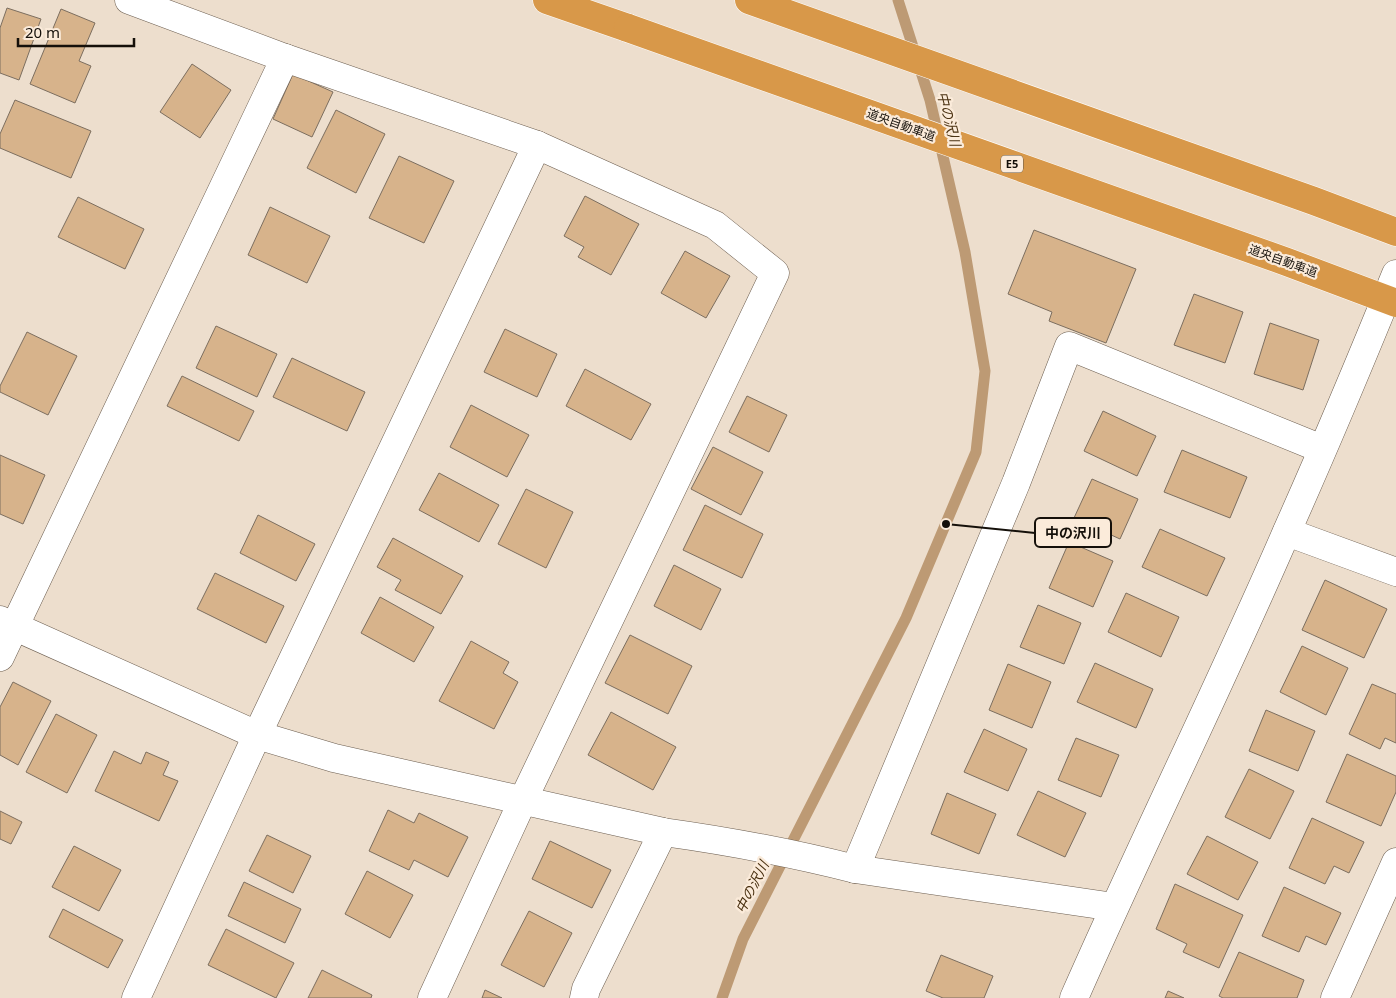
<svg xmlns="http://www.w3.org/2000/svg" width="1396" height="998" font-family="'Noto Sans','Noto Sans JP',sans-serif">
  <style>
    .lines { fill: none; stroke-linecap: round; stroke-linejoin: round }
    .stream { stroke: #bd9a74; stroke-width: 11 }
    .building { fill: #d7b38b; stroke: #7c6e5f }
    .minor-casing { stroke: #6c5e50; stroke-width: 29 }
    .tertiary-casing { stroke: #6c5e50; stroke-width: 29 }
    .motorway-casing { stroke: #fff; stroke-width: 29 }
    .minor { stroke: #fff; stroke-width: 28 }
    .tertiary { stroke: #fff; stroke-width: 28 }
    .motorway { stroke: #d89849; stroke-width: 28 }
    .motorway-bridge-casing { stroke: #fff; stroke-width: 29; stroke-linecap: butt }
    .motorway-bridge { stroke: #d89849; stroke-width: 28 }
    .labels { text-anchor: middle; stroke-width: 4.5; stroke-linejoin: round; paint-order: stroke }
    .shield { fill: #fbebda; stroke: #5a5248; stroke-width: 1 }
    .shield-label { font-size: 11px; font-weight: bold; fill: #15100a }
    .street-label { font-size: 12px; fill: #15100a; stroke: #fbebda }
    .water-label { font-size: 14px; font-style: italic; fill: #4a3111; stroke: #fbebda }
    .leader { fill: none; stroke: #15100a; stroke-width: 2 }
    .callout-dot { fill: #15100a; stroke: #fbebda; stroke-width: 2 }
    .callout { fill: #fbebda; stroke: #15100a; stroke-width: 2 }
    .callout-label { font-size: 14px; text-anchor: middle; font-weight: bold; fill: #15100a }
  </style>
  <rect width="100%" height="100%" fill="#eddecd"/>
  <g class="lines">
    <!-- stream -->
    <polyline class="stream" points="722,998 743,939 906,618 976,452 985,371 965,252 930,100 898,0"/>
  </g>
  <!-- building -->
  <g class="building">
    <polygon points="7,8 41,19 19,80 0,73 0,28"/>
    <polygon points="61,9 95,23 79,61 91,66 75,103 30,84"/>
    <polygon points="192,64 231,90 200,138 160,112"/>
    <polygon points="293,74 333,92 312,137 273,119"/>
    <polygon points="15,100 91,131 71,178 0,148 0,134"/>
    <polygon points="336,110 385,134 356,193 307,168"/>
    <polygon points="399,156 454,181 424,243 369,218"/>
    <polygon points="585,196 639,224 611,275 578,257 584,247 564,236"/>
    <polygon points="78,197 144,229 125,269 58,237"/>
    <polygon points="270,207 330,236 307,283 248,255"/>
    <polygon points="1034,230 1136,269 1106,343 1049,321 1052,312 1008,294"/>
    <polygon points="685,251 730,276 706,318 661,293"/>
    <polygon points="1194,294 1243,312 1225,363 1174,345"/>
    <polygon points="1270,323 1319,340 1303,390 1254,374"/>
    <polygon points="216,326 277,354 257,397 196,368"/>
    <polygon points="505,329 557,354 537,397 484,372"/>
    <polygon points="27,332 77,356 48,415 0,392 0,386"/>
    <polygon points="292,358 365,392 347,431 273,397"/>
    <polygon points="585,369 651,404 631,440 566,406"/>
    <polygon points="182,376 254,411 239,441 167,406"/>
    <polygon points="747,396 787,415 769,452 729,432"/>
    <polygon points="471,405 529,435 507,477 450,447"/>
    <polygon points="1103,411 1156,436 1137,476 1084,451"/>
    <polygon points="713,447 763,472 741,515 691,489"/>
    <polygon points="1182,450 1247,477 1230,518 1164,492"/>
    <polygon points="0,455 45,475 23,524 0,514"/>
    <polygon points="439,473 499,505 479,542 419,510"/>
    <polygon points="1092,479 1138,499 1120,539 1074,518"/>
    <polygon points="526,489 573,512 546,568 498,544"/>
    <polygon points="705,505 763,534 742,578 683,550"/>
    <polygon points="258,515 315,544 296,581 240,553"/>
    <polygon points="1160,529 1225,558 1207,596 1142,567"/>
    <polygon points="393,538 463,576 441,614 395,590 401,580 377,567"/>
    <polygon points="1069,542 1113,561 1093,607 1049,588"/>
    <polygon points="674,565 721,589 701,630 654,606"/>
    <polygon points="215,573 284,606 266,643 197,609"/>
    <polygon points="1325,580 1387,609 1364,658 1302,630"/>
    <polygon points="1126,593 1179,617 1161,657 1108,632"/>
    <polygon points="380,597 434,627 414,662 361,633"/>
    <polygon points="1038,605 1081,623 1064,664 1020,647"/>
    <polygon points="630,635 692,666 668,714 605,683"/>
    <polygon points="471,641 509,662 503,673 518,682 494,729 439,701"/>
    <polygon points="1302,646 1348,668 1326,715 1280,692"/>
    <polygon points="1095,663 1153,689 1136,728 1077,702"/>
    <polygon points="1008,664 1051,682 1032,728 989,710"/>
    <polygon points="13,682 51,701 18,765 0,755 0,707"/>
    <polygon points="1372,684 1396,694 1396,743 1385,738 1380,749 1349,734"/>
    <polygon points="1266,710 1315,731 1298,771 1249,751"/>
    <polygon points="611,712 676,747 653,790 588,755"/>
    <polygon points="56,714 97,735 67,793 26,772"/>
    <polygon points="984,729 1027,749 1008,791 964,772"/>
    <polygon points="1076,738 1119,755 1101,797 1058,780"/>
    <polygon points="114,751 141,764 146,752 169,762 163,775 178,781 159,821 95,791"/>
    <polygon points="1347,754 1396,776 1396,792 1381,826 1326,802"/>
    <polygon points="1249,769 1294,791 1270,839 1225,817"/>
    <polygon points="1038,791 1086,813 1065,857 1017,835"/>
    <polygon points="947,793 996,814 979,854 931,834"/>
    <polygon points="388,810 414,823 419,813 468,837 448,877 414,860 409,870 369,851"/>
    <polygon points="0,811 22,822 11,844 0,839"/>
    <polygon points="1312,818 1364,842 1349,873 1334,866 1325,884 1289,868"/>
    <polygon points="267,835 311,856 293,893 249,871"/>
    <polygon points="1207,836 1258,862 1238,900 1187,874"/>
    <polygon points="550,841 611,870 592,908 532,879"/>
    <polygon points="74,846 121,870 99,911 52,887"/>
    <polygon points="367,871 413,895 390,938 345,914"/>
    <polygon points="244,882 301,909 285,943 228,916"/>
    <polygon points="1175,884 1243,915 1219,968 1183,952 1187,944 1156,929"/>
    <polygon points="1284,887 1341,913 1326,945 1306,936 1299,952 1262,936"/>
    <polygon points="63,909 123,940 108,968 49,937"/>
    <polygon points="529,911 572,933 544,987 501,965"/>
    <polygon points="226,929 294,963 276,998 208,965"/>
    <polygon points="1239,952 1304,980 1297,998 1223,998 1219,996"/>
    <polygon points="941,955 993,976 984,998 943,998 926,991"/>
    <polygon points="322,970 372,995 371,998 308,998"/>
    <polygon points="485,990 502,998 482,998"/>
    <polygon points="1168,991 1184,998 1165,998"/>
  </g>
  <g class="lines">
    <defs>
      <g id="minor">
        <polyline points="129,0 285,58 537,145 715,225 775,273 523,800 432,998"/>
        <polyline points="1287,532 1396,572"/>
        <path d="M0,620L257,735L334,758L663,832C728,841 792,853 855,869L1114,907"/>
        <polyline points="0,657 285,58"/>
        <polyline points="855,869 1016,483 1069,346 1322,449"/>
        <polyline points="136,998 257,735 537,145"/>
        <polyline points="584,998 586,989 663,832"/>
        <polyline points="1335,998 1396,862"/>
      </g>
      <path id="tertiary" d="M1074,998C1143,841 1219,688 1287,531C1325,446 1361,360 1396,274"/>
      <g id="motorway">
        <polyline points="547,0 628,28"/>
        <polyline points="749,0 1314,201 1396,232"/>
      </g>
    </defs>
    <!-- minor casing -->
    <use href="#minor" class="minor-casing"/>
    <!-- tertiary casing -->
    <use href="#tertiary" class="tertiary-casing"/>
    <!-- motorway casing -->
    <use href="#motorway" class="motorway-casing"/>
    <!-- minor -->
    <use href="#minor" class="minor"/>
    <!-- tertiary -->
    <use href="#tertiary" class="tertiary"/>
    <!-- motorway -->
    <use href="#motorway" class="motorway"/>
    <defs>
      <polyline id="motorway-bridge" points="628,28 1287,262 1396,303"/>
    </defs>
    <!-- motorway-bridge casing -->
    <use href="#motorway-bridge" class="motorway-bridge-casing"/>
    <!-- motorway-bridge -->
    <use href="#motorway-bridge" class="motorway-bridge"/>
  </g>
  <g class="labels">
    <!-- shield labels -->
    <rect class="shield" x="1001" y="155.5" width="22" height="17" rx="4"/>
    <g class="shield-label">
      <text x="1012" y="168">E5</text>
    </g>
    <!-- street labels -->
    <g class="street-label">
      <text transform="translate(901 125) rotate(20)" y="4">道央自動車道</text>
      <text transform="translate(1283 261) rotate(20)" y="4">道央自動車道</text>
    </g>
    <!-- water labels -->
    <g class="water-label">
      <text transform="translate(949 119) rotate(76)" y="5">中の沢川</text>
      <text transform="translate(752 887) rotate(-63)" y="5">中の沢川</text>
    </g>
  </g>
  <!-- callouts -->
  <path class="leader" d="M946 524L1035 533"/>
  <circle class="callout-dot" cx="946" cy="524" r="5"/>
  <rect class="callout" x="1035" y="518" width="76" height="29" rx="5"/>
  <g class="callout-label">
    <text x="1073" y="538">中の沢川</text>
  </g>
  <!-- scale -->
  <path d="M18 38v8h116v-8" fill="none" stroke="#15100a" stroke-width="2.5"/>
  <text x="25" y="38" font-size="15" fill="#15100a" stroke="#fbebda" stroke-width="4" paint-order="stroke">20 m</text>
</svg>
